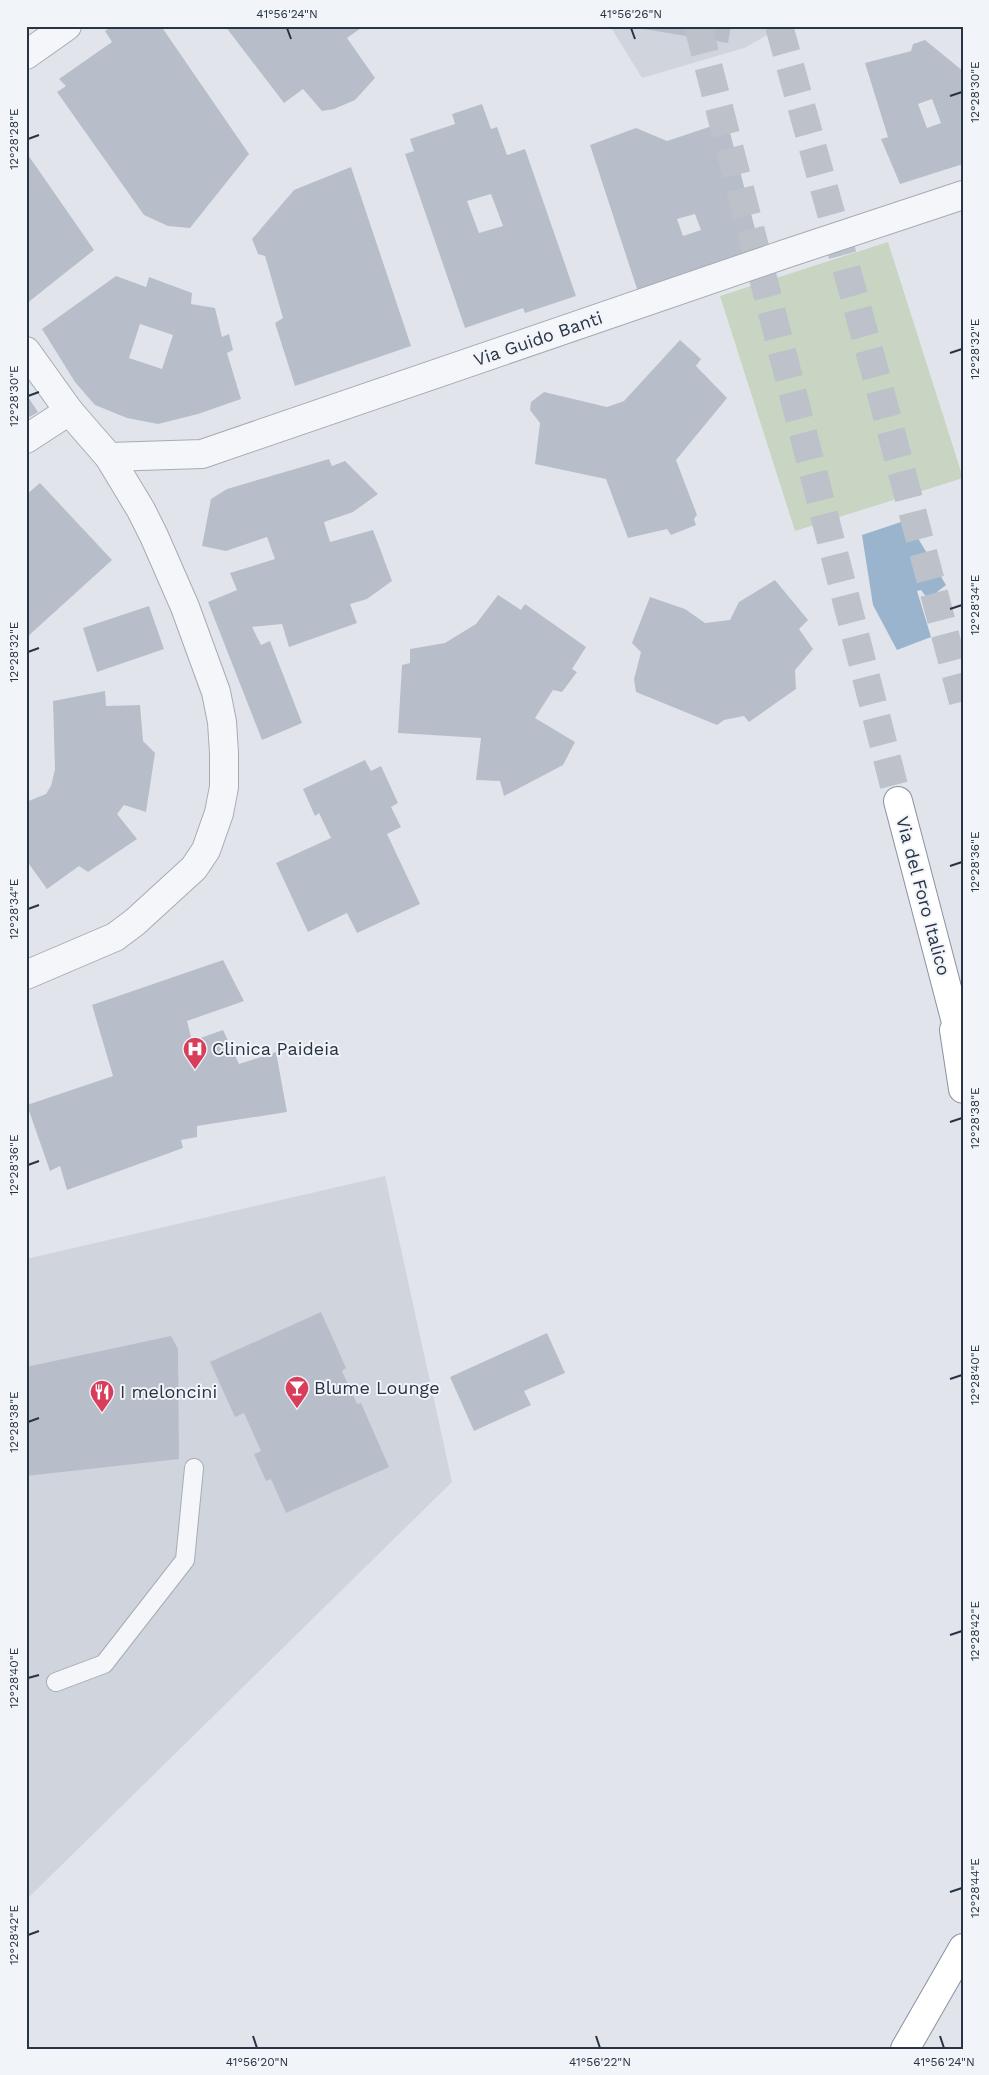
<svg xmlns="http://www.w3.org/2000/svg" width="989" height="2075" font-family="'Work Sans',sans-serif">
  <style>
    .built { fill: #cfd4dd }
    .green { fill: #c7d5c2 }
    .water { fill: #9ab4cd }
    .building { fill: #b8bec9; fill-rule: evenodd }
    .lines { fill: none; stroke-linecap: round; stroke-linejoin: round }
    .trunk-tunnel { stroke: #bcc1ca; stroke-width: 28; stroke-dasharray: 28 14; stroke-linecap: butt }
    .service-casing { stroke: #a6acb6; stroke-width: 20 }
    .minor-casing { stroke: #a6acb6; stroke-width: 30 }
    .trunk-casing { stroke: #8793a3; stroke-width: 30 }
    .service { stroke: #f4f6f9; stroke-width: 18 }
    .minor { stroke: #f4f6f9; stroke-width: 28 }
    .trunk { stroke: #fff; stroke-width: 28 }
    .ticks { fill: none; stroke: #283344; stroke-width: 2 }
    .labels { text-anchor: middle; stroke-width: 4; stroke-linejoin: round; paint-order: stroke }
    .street-label { font-size: 18px; fill: #283344; stroke: #f1f4f8 }
    .poi-label { font-size: 18px; fill: #283344; stroke: #f1f4f8; text-anchor: start }
    .neatline { fill: none; stroke: #283344; stroke-width: 2 }
    .ticks-label { font-size: 12px; text-anchor: middle; fill: #283344 }
  </style>
  <rect width="100%" height="100%" fill="#e1e5eb"/>
  <!-- built -->
  <g class="built">
    <polygon points="610,26 784,26 744,48 642,78"/>
    <polygon points="385,1176 452,1482 26,1900 26,1259"/>
  </g>
  <!-- green -->
  <polygon class="green" points="888,242 963,478 795,531 720,296"/>
  <!-- water -->
  <polygon class="water" points="907,520 946,585 928,599 921,590 917,591 931,637 897,650 873,605 862,535"/>
  <!-- building -->
  <g class="building">
    <polygon points="112,26 161,26 249,154 190,228 168,226 144,215 57,92 66,86 59,79 112,42 105,31"/>
    <polygon points="225,26 364,26 347,38 375,78 355,100 334,109 322,111 303,89 284,103"/>
    <polygon points="638,26 731,26 728,43 638,28"/>
    <path d="M925,40L963,71V164L900,184L881,139L888,137L865,63L911,51L913,44ZM932,99L941,123L927,128L918,104Z"/>
    <path d="M482,104L491,129L497,127L507,155L525,149L576,296L525,313L523,308L465,328L405,154L414,151L410,139L455,124L452,114ZM491,194L503,226L479,233L467,201Z"/>
    <path d="M727,121L761,252L638,292L590,145L636,128L667,141ZM695,214L701,230L683,236L677,219Z"/>
    <polygon points="26,152 94,250 26,304"/>
    <polygon points="351,167 411,346 295,386 275,323 283,318 265,256 258,254 252,239 294,190"/>
    <path d="M116,276L146,287L149,277L192,293L191,304L215,308L222,337L229,334L233,350L227,353L241,399L198,414L158,424L127,418L95,405L75,382L42,329ZM140,324L173,335L162,369L129,358Z"/>
    <polygon points="680,340 701,359 696,366 727,398 676,460 697,515 694,519 696,525 671,535 667,529 628,538 606,479 535,464 540,423 530,410 531,402 544,392 607,407 624,401"/>
    <polygon points="26,394 38,412 26,419"/>
    <polygon points="329,459 332,466 345,461 378,494 353,512 324,522 330,542 373,530 392,581 367,599 350,604 357,623 289,647 282,624 252,627 261,645 270,641 302,723 262,740 208,602 237,590 230,573 275,559 267,537 226,551 202,546 211,499 227,489"/>
    <polygon points="40,483 112,560 26,638 26,495"/>
    <polygon points="775,580 808,620 799,629 813,649 795,670 796,689 749,722 744,716 724,720 717,725 636,692 634,679 641,652 632,643 650,597 685,609 705,623 730,620 739,602"/>
    <polygon points="498,595 521,610 525,604 586,647 572,669 577,672 562,692 553,690 535,718 575,742 563,765 504,796 500,781 476,780 481,738 398,733 402,665 410,663 410,649 445,643 476,624"/>
    <polygon points="149,606 164,649 97,672 83,628"/>
    <polygon points="105,691 106,706 140,705 143,741 155,753 146,812 124,805 117,814 137,839 88,872 79,866 47,889 29,864 26,866 26,802 46,794 51,786 55,769 53,701"/>
    <polygon points="365,760 371,771 381,766 398,803 391,807 401,827 387,834 420,904 357,933 347,913 308,932 276,863 331,838 319,813 315,816 303,789"/>
    <polygon points="223,960 244,1001 187,1021 192,1041 223,1030 239,1064 276,1052 287,1112 197,1126 197,1137 181,1140 183,1148 67,1190 60,1166 50,1171 27,1105 113,1076 92,1005"/>
    <polygon points="321,1312 346,1368 342,1371 357,1404 361,1403 389,1467 286,1513 271,1479 266,1481 254,1454 261,1451 244,1413 235,1417 210,1362"/>
    <polygon points="547,1333 565,1373 524,1391 531,1405 474,1431 450,1377"/>
    <polygon points="171,1336 178,1349 179,1459 26,1476 26,1367"/>
  </g>
  <g class="lines">
    <!-- trunk-tunnel -->
    <g class="trunk-tunnel">
      <polyline points="698,26 898,801"/>
      <polyline points="779,26 877,379 963,702"/>
    </g>
    <defs>
      <polyline id="service" points="56,1682 104,1664 185,1560 194,1468"/>
      <g id="minor">
        <polyline points="26,55 67,26"/>
        <polyline points="26,351 69,411 109,457 141,510 154,536 185,607 216,692 222,722 224,753 224,787 219,813 206,850 194,868 135,922 115,937 26,975"/>
        <polyline points="26,439 69,411"/>
        <polyline points="109,457 202,454 785,254 963,195"/>
      </g>
      <g id="trunk">
        <polyline points="898,801 963,1049"/>
        <polyline points="954,1030 963,1089"/>
        <polyline points="905,2049 963,1948"/>
      </g>
    </defs>
    <!-- service casing -->
    <use href="#service" class="service-casing"/>
    <!-- minor casing -->
    <use href="#minor" class="minor-casing"/>
    <!-- trunk casing -->
    <use href="#trunk" class="trunk-casing"/>
    <!-- service -->
    <use href="#service" class="service"/>
    <!-- minor -->
    <use href="#minor" class="minor"/>
    <!-- trunk -->
    <use href="#trunk" class="trunk"/>
  </g>
  <!-- ticks -->
  <path class="ticks" d="M287,28L291,39M631,28L635,39M950,96L962,92M28,139L39,135M950,353L962,349M28,396L39,392M950,609L962,605M28,652L39,648M950,866L962,862M28,909L39,905M950,1122L962,1118M28,1165L39,1161M950,1379L962,1375M28,1422L39,1418M950,1635L962,1631M28,1678L39,1675M950,1892L962,1888M28,1935L39,1931M253,2036L257,2048M596,2036L600,2048M940,2036L944,2048"/>
  <!-- icons -->
  <defs>
    <symbol id="hospital-pin" viewBox="-11 -11 22 30"><path d="M0 17L-7.5 6A9.5 9.5 0 1 1 7.5 6Z" fill="#d83e5a" stroke="#f1f4f8"/><path d="M-5-5h3v3.5h4V-5h3V5h-3V1.5h-4V5h-3Z" fill="#fff"/></symbol>
    <symbol id="bar-pin" viewBox="-11 -11 22 30"><path d="M0 17L-7.5 6A9.5 9.5 0 1 1 7.5 6Z" fill="#d83e5a" stroke="#f1f4f8"/><path d="M-6-5H6L.8 .8V4.5H3.5V6h-7V4.5H-.8V.8Z" fill="#fff"/></symbol>
    <symbol id="restaurant-pin" viewBox="-11 -11 22 30"><path d="M0 17L-7.5 6A9.5 9.5 0 1 1 7.5 6Z" fill="#d83e5a" stroke="#f1f4f8"/><path d="M-5-6h1v4h1v-4h1v4h1v-4h1v5L-1.5 .5V6h-2V.5L-5-1ZM5-6V6H3V1.5H1.5Q1.5-4 5-6Z" fill="#fff"/></symbol>
  </defs>
  <g fill-rule="evenodd">
    <use href="#hospital-pin" x="181" y="1035" width="28" height="38"/>
    <use href="#bar-pin" x="283" y="1374" width="28" height="38"/>
    <use href="#restaurant-pin" x="88" y="1378" width="28" height="38"/>
  </g>
  <g class="labels">
    <!-- street labels -->
    <g class="street-label">
      <text transform="translate(538 339) rotate(-19)" y="6">Via Guido Banti</text>
      <text transform="translate(923 896) rotate(75)" y="6">Via del Foro Italico</text>
    </g>
    <!-- poi labels -->
    <g class="poi-label">
      <text x="212" y="1055">Clinica Paideia</text>
      <text x="314" y="1394">Blume Lounge</text>
      <text x="120" y="1398">I meloncini</text>
    </g>
  </g>
  <!-- border -->
  <rect width="989" height="2075" fill="none" stroke="#f1f4f8" stroke-width="55"/>
  <rect x="28" y="28" width="934" height="2020" class="neatline"/>
  <g class="ticks-label">
    <text x="287" y="18">41°56'24"N</text>
    <text x="631" y="18">41°56'26"N</text>
    <text transform="translate(975 92) rotate(-90)" y="4">12°28'30"E</text>
    <text transform="translate(14 139) rotate(-90)" y="4">12°28'28"E</text>
    <text transform="translate(975 349) rotate(-90)" y="4">12°28'32"E</text>
    <text transform="translate(14 396) rotate(-90)" y="4">12°28'30"E</text>
    <text transform="translate(975 605) rotate(-90)" y="4">12°28'34"E</text>
    <text transform="translate(14 652) rotate(-90)" y="4">12°28'32"E</text>
    <text transform="translate(975 862) rotate(-90)" y="4">12°28'36"E</text>
    <text transform="translate(14 909) rotate(-90)" y="4">12°28'34"E</text>
    <text transform="translate(975 1118) rotate(-90)" y="4">12°28'38"E</text>
    <text transform="translate(14 1165) rotate(-90)" y="4">12°28'36"E</text>
    <text transform="translate(975 1375) rotate(-90)" y="4">12°28'40"E</text>
    <text transform="translate(14 1422) rotate(-90)" y="4">12°28'38"E</text>
    <text transform="translate(975 1631) rotate(-90)" y="4">12°28'42"E</text>
    <text transform="translate(14 1678) rotate(-90)" y="4">12°28'40"E</text>
    <text transform="translate(975 1888) rotate(-90)" y="4">12°28'44"E</text>
    <text transform="translate(14 1935) rotate(-90)" y="4">12°28'42"E</text>
    <text x="257" y="2066">41°56'20"N</text>
    <text x="600" y="2066">41°56'22"N</text>
    <text x="944" y="2066">41°56'24"N</text>
  </g>
</svg>
